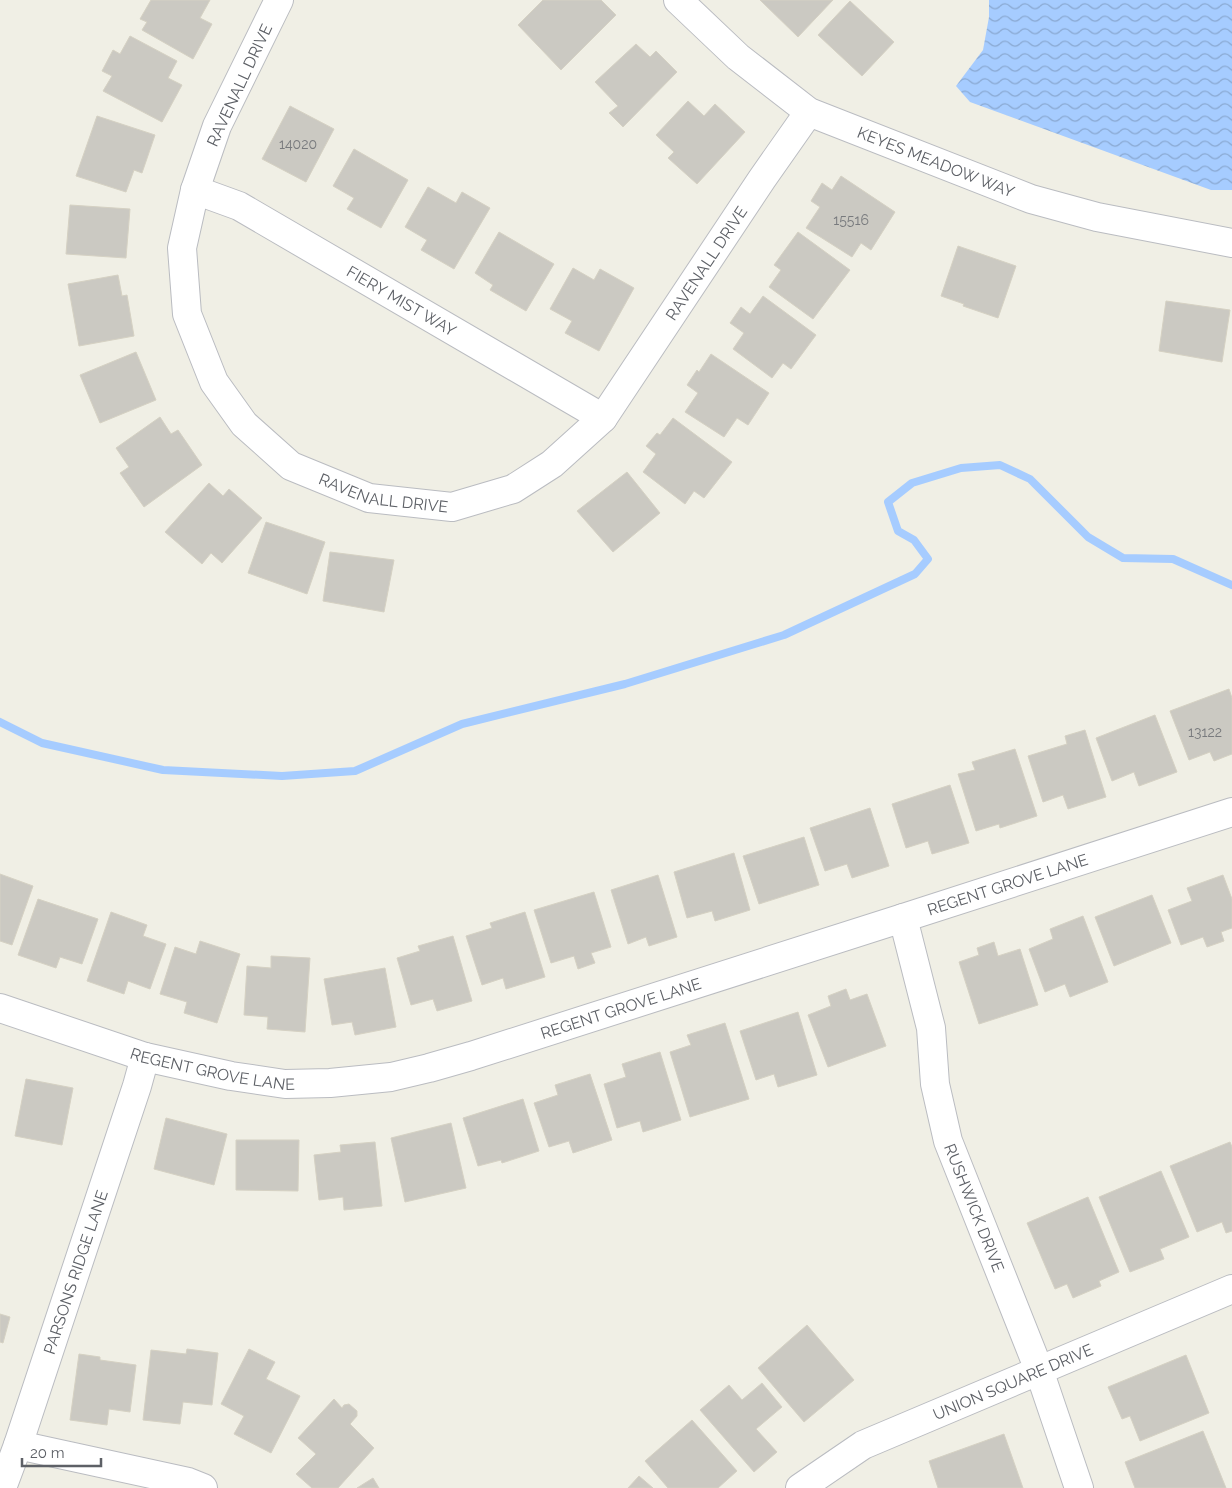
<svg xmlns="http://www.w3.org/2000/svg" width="1232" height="1488" font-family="Raleway,sans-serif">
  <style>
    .water { fill: url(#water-waves) }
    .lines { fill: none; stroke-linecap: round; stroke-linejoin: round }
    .stream { stroke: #a6ccff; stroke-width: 8 }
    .building { fill: #cbc9c2; stroke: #d5d1c3 }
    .minor-casing { stroke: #babcc1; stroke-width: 30 }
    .minor { stroke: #fff; stroke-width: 28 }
    .labels { text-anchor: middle; stroke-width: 4; stroke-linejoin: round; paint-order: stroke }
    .number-label { font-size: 14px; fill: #787a7d }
    .street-label { font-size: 16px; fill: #5d6066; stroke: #fff }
  </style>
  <defs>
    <pattern id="water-waves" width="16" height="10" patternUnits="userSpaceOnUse" patternTransform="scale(1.25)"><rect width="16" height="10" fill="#a6ccff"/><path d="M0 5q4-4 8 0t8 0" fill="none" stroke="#8aa9d2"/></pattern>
  </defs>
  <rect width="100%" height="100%" fill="#f0efe5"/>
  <!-- water -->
  <polygon class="water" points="989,0 1232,0 1232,190 1211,190 970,102 956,86 983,50 989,17"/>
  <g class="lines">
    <!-- stream -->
    <polyline class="stream" points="0,722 42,743 163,770 282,776 355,771 462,724 625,684 784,635 915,574 928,559 914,540 898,531 888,502 912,483 961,468 1000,465 1030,479 1088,537 1123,558 1173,559 1232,585"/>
  </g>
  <!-- building -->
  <g class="building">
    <polygon points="151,0 210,0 200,18 212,24 193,59 142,30 147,22 140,19"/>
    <polygon points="543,0 601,0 616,15 561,70 518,25"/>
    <polygon points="760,0 833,0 798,37"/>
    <polygon points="850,1 894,42 862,76 818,35"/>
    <polygon points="130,36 177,61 168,78 182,85 162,122 103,91 112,76 102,71 113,50 120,54"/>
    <polygon points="636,44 650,57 656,51 677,72 623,127 609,113 618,106 595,82"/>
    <polygon points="688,101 704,116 715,104 745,132 697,184 668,158 674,152 656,135"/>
    <polygon points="290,106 334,129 306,182 262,159"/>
    <polygon points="97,116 155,135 142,173 134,170 126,192 76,176"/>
    <polygon points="354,149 408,180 381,228 347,209 354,198 333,186"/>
    <polygon points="841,176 895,212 871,250 861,243 852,257 806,228 820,207 811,201 822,183 832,190"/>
    <polygon points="428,187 456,203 462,192 490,208 454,269 421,250 427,240 405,227"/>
    <polygon points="70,205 130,209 126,258 66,254"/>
    <polygon points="499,232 554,264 526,311 490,290 493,285 475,273"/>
    <polygon points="798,232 850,270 813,319 769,287 781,270 774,265"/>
    <polygon points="958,246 1016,266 998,318 963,306 964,304 941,296"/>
    <polygon points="573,268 594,280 600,269 634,288 599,351 565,333 572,321 550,309"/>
    <polygon points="118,275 122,296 127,295 134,336 79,346 68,284"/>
    <polygon points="763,296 816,335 791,369 783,363 772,378 733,349 744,333 730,323 741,307 750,314"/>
    <polygon points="1166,301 1230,310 1222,362 1159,351"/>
    <polygon points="136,352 156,400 100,423 80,375"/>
    <polygon points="711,354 769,393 748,425 737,418 724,437 685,412 698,393 687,385 697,370 699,372"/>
    <polygon points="160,417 171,434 178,430 202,465 144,507 120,473 129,467 116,448"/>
    <polygon points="673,418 732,462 704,498 694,491 685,504 643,472 656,454 646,446 657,433 660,435"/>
    <polygon points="627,472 660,513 613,552 577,511"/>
    <polygon points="209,483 223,496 229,489 262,518 222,563 211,553 202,564 165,532"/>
    <polygon points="266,522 325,542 307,594 248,573"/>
    <polygon points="330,552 394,560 384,612 323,601"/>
    <polygon points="1229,689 1232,698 1232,754 1214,761 1210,752 1189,760 1170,711"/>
    <polygon points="1155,715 1177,772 1139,786 1134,772 1112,781 1096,738"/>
    <polygon points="1085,730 1106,797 1068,809 1063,795 1043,802 1028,756 1067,744 1065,736"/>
    <polygon points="1015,749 1037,816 1000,828 999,824 976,831 958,774 975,770 972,762"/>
    <polygon points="950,785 969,843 932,854 928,841 906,848 892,804"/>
    <polygon points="870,808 889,866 852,878 847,864 825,871 810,828"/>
    <polygon points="804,837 819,885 759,904 743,856"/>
    <polygon points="734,853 750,910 715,921 712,911 687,918 674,872"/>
    <polygon points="0,874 33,886 12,945 0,941"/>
    <polygon points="658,875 677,937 649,946 646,937 628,944 611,890"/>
    <polygon points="1223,875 1232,899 1232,928 1221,932 1224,941 1207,947 1203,937 1181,945 1168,910 1192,901 1187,888"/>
    <polygon points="594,892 611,947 591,953 595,963 578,969 574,956 551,963 534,910"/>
    <polygon points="1152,895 1171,943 1114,966 1095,917"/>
    <polygon points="38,899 98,919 82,964 60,957 56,968 18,955"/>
    <polygon points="111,912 147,925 143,936 166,944 150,989 128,981 124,994 87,981"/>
    <polygon points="525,912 545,977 506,989 503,978 482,985 466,936 492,928 490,923"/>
    <polygon points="1083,916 1108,982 1070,997 1065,984 1045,992 1029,949 1053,939 1050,929"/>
    <polygon points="453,936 472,1001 437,1011 433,999 411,1005 397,958 420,951 418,946"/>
    <polygon points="200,941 240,954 217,1023 184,1013 187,1002 160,994 175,947 196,954"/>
    <polygon points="994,942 998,956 1020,949 1038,1005 979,1024 959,962 979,955 977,948"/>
    <polygon points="271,956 310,958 305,1032 267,1029 268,1017 244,1015 247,966 271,968"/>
    <polygon points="385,968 396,1027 355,1035 352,1022 332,1025 324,979"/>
    <polygon points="846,989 850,1000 867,994 886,1046 828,1067 808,1015 831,1006 828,996"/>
    <polygon points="798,1012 817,1075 778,1087 774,1074 756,1080 740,1031"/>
    <polygon points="725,1023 749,1099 690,1117 670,1052 691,1045 687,1035"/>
    <polygon points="660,1052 681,1120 643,1132 640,1121 617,1128 604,1084 626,1077 622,1064"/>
    <polygon points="590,1074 612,1140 573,1153 569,1141 549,1147 534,1103 558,1095 555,1085"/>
    <polygon points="26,1079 73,1088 62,1145 15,1136"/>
    <polygon points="523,1099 539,1151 502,1163 501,1160 478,1166 463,1118"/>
    <polygon points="166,1118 227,1134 214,1185 154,1169"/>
    <polygon points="451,1123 466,1188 405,1202 391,1138"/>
    <polygon points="236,1140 299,1140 298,1191 236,1190"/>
    <polygon points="375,1142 382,1206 344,1210 343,1197 319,1200 314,1155 341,1152 340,1145"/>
    <polygon points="1230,1142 1232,1147 1232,1231 1226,1233 1222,1222 1197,1232 1170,1166"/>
    <polygon points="1161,1171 1189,1237 1160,1249 1164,1259 1130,1272 1099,1197"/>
    <polygon points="1088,1197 1119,1272 1099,1281 1101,1286 1073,1298 1067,1284 1055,1289 1027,1223"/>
    <polygon points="0,1314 10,1317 3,1343 0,1342"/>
    <polygon points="807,1325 854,1380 804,1422 758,1368"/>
    <polygon points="187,1349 218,1353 212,1405 183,1402 180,1424 143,1420 151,1350 186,1354"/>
    <polygon points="249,1349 275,1362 266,1379 300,1396 271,1453 234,1434 244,1416 221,1404"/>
    <polygon points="79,1354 100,1357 100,1360 136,1365 130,1412 109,1409 107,1425 70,1420"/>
    <polygon points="1186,1355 1209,1413 1140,1441 1130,1416 1122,1419 1108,1387"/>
    <polygon points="762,1383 782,1407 756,1429 777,1452 754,1472 700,1410 729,1385 742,1400"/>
    <polygon points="334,1399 342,1408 344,1405 349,1404 357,1411 357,1416 350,1424 374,1448 338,1488 312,1488 296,1474 316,1454 298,1438"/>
    <polygon points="692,1420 737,1471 718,1488 668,1488 645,1461"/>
    <polygon points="1203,1431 1226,1488 1135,1488 1125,1462"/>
    <polygon points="1004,1434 1023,1488 938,1488 929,1461"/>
    <polygon points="639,1476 653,1488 628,1488"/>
    <polygon points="373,1478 379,1488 357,1488"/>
  </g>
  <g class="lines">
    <defs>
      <g id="minor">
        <path id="s1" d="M279,0L217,126L195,190L182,248L187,314L214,382L244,424L291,466L369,498L452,507L513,489L552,464L603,418L762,179L809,112"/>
        <path id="s2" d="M678,0L738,57L809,112L1031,199L1097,217L1232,243"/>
        <path id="s3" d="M195,190L239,206L603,418"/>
        <path id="s4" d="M903,918L931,1028L935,1084L948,1141L1039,1370L1079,1488"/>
        <path id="s5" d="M0,1008L145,1057L231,1076L285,1084L330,1083L391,1077L429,1068L471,1056L903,918L1232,812"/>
        <polyline points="18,1445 188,1482 203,1488"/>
        <path id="s6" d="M2,1488L18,1445L137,1086L145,1057"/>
        <path id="s7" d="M800,1488L863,1445L1232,1289"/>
      </g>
    </defs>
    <!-- minor casing -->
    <use href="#minor" class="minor-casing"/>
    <!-- minor -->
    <use href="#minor" class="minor"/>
  </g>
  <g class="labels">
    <!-- number labels -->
    <g class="number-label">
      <text x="298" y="149">14020</text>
      <text x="851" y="225">15516</text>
      <text x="1205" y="737">13122</text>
    </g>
    <!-- street labels -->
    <g class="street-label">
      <text transform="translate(239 85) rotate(-65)" y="6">RAVENALL DRIVE</text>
      <text dy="6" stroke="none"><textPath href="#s2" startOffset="309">KEYES MEADOW WAY</textPath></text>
      <text dy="6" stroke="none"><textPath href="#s1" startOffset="1054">RAVENALL DRIVE</textPath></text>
      <text dy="6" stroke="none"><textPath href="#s3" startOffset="235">FIERY MIST WAY</textPath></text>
      <text dy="6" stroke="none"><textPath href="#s1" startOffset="619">RAVENALL DRIVE</textPath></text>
      <text dy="6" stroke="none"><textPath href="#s5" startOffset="1048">REGENT GROVE LANE</textPath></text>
      <text dy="6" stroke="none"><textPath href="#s5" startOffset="642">REGENT GROVE LANE</textPath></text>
      <text dy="6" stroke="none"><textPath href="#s5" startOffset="222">REGENT GROVE LANE</textPath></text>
      <text dy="6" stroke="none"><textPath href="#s4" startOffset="300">RUSHWICK DRIVE</textPath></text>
      <text dy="6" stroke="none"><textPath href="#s6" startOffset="228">PARSONS RIDGE LANE</textPath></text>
      <text dy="6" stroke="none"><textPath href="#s7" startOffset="239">UNION SQUARE DRIVE</textPath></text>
    </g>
  </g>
  <!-- scale -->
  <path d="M22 1458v8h79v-8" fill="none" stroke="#5d6066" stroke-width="2.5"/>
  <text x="30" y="1458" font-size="15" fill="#5d6066" stroke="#ffffff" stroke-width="4" paint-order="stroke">20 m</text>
</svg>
